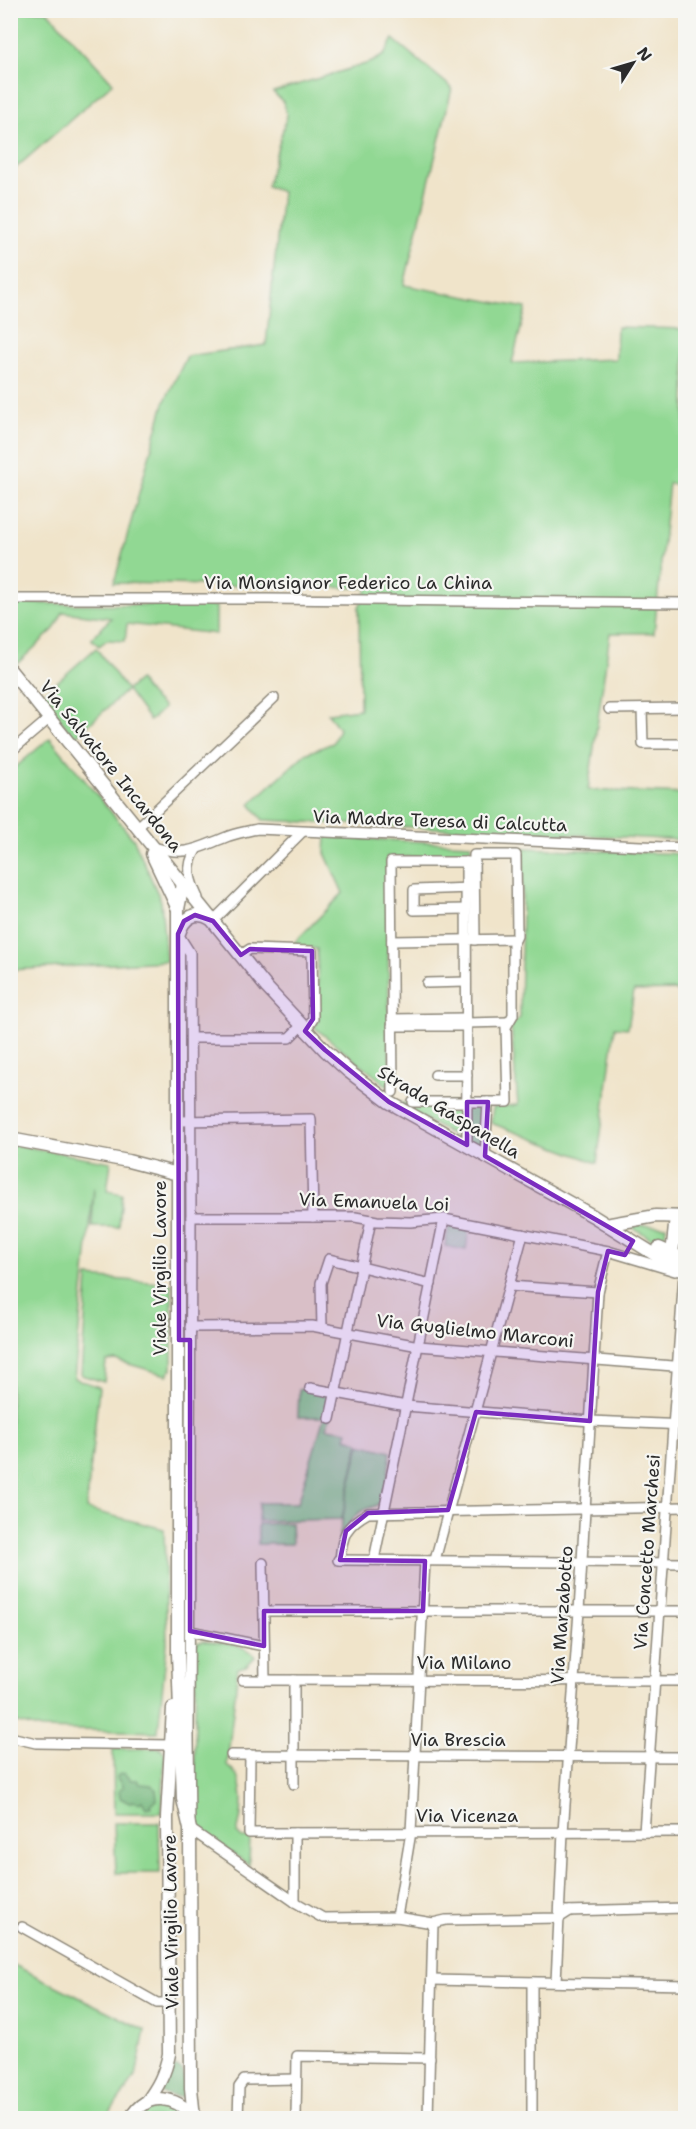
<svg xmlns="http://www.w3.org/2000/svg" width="696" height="2129" font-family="'Shantell Sans',sans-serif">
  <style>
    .green { fill: #91d893; stroke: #5e825f; stroke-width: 1.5 }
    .forest { fill: #74b87d; stroke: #507254; stroke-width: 1.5 }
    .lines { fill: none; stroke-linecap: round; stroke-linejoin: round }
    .minor-casing { stroke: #8e887a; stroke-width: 12 }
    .tertiary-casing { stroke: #8e887a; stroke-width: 15 }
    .minor { stroke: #fff; stroke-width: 9 }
    .tertiary { stroke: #fff; stroke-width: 12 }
    .marked { fill: #7b2cbf; fill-opacity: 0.2; stroke: #7b2cbf; stroke-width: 4.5; stroke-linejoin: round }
    .labels { text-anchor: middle; stroke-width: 4.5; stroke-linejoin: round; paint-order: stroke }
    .street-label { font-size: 18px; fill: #2b2b2b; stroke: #f6f6f2 }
  </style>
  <rect width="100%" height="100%" fill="#f6f6f2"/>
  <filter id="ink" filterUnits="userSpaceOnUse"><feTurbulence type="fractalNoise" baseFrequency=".0167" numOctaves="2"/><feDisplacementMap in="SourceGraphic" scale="12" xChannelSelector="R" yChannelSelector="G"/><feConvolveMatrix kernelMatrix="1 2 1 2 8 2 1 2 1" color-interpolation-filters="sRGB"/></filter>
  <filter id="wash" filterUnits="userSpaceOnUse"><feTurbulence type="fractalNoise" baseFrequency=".008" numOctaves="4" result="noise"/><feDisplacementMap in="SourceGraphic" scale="24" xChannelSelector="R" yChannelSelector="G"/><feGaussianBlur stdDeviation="1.35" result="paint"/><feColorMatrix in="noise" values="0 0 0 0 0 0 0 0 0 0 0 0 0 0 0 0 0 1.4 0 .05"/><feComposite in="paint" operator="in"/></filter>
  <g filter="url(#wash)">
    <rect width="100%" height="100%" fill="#f0e4ca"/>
    <!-- green -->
    <g class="green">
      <polygon points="11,10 47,11 113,83 11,172"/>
      <polygon points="393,39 452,88 404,285 526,308 512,363 616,359 617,327 685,329 685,487 669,483 654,633 610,633 588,790 685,794 685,840 263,820 250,804 305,754 333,743 339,729 328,713 360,709 359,607 368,588 114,583 164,403 187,356 266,345 282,192 267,186 287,115 283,102 273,92 372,62 384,55"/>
      <polygon points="10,603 216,606 216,634 127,624 125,641 107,640 99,646 91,639 111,618 63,612 54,629 17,664 11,656"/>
      <polygon points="96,648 127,690 139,680 150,695 164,708 150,721 127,690 74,738 42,695"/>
      <polygon points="50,738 134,840 161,901 166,961 11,970 11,771"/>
      <polygon points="326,837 471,844 470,857 387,857 390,1088 314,1027 319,1018 317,949 291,946 343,893 325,853"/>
      <polygon points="523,848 685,854 685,999 675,990 634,991 628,1028 615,1027 597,1163 491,1123 493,1107 518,1105 511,1025 520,1018"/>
      <polygon points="396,1103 487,1103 484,1153"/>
      <polygon points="10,1144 111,1162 107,1191 122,1194 119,1227 92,1227 94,1187 74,1378 99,1387 86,1509 164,1529 167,1644 158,1732 42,1729 11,1721"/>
      <polygon points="449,1225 469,1228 466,1250 445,1246"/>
      <polygon points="641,1225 666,1226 664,1246 630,1226"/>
      <polygon points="88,1277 172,1284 172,1370 170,1370 167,1375 115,1360 106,1361 104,1382 81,1375"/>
      <polygon points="306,1387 334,1394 327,1428 348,1431 346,1438 359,1442 342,1519 258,1521 259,1503 298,1503 324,1417 298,1417 299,1390"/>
      <path d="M360,1444L391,1452C389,1463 387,1494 380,1502C376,1508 368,1507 363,1510C352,1516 346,1529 339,1539L346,1500Z"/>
      <polygon points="291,1523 292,1544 258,1544 258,1524"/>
      <path d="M203,1641C218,1643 248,1643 255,1657L246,1666L238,1668L227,1765C247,1779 243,1812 237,1833L242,1838H250L249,1865L196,1827L194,1822L196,1643Z"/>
      <polygon points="160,1748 165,1754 162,1813 114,1813 113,1749"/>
      <polygon points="114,1823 159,1823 160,1873 116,1873"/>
      <polygon points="10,1963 145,2030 136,2076 107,2116 107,2118 11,2118"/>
      <path d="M158,2107C170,2107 178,2109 187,2118H139L148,2110Z"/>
    </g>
    <!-- forest -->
    <g class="forest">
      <polygon points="125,1773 131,1780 137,1780 140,1784 151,1785 156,1789 157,1800 151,1804 152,1807 146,1808 142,1801 138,1803 133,1801 129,1803 120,1798 119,1790 123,1787 117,1778 118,1775"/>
      <path d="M177,2067L183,2071L188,2096C180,2097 167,2097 161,2092L170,2071Z"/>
    </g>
  </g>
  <g filter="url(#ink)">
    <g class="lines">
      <defs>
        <g id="minor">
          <polyline points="10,599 268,599 686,603"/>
          <polyline points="609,709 686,708"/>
          <polyline points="642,709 643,744 686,744"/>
          <polyline points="10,752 50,718"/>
          <polyline points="137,828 274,698"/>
          <path d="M153,847C189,857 197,848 229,836C238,833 248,831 257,829L686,848"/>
          <path d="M196,850C185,867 190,881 198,898"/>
          <polyline points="466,862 467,1145"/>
          <polyline points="466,909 414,910 414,890 472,888"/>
          <polyline points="213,921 302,832"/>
          <polyline points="178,934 190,953 191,1217 189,1736 190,1829 295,1902 323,1918 397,1917 433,1923 446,1920 559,1918 570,1911"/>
          <polyline points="392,941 515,939"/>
          <polyline points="241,955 250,949 312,951 313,1019 305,1031"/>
          <polyline points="427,983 466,982"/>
          <polyline points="392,1019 466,1018"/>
          <polyline points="466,1023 508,1022"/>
          <polyline points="392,1026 466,1026"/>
          <polyline points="191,1038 289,1038 301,1026"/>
          <polyline points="435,1075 467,1075"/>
          <polyline points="393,1092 391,862 475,862"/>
          <polyline points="413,1102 508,1102 506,1027 513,1015 513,944 517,936 516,855 474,855 475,940"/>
          <polyline points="179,1121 311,1119 313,1217"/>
          <polyline points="485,1156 488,1102"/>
          <polyline points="191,1217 355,1217 377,1221 410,1222 444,1219 608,1251 675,1271"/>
          <polyline points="509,1286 598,1292"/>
          <polyline points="190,1327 312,1326 419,1346 686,1367"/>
          <polyline points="322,1328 321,1283 329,1259 431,1284"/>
          <polyline points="310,1388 406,1406 590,1421 686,1425"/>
          <polyline points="330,1419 371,1220"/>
          <polyline points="338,1560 686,1563"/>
          <path d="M340,1560C342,1535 346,1525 368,1513L686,1507"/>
          <polyline points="374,1560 444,1219"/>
          <polyline points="435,1560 523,1234"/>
          <polyline points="263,1563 265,1680"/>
          <polyline points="264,1611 686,1611"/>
          <polyline points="190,1631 264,1646"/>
          <polyline points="243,1680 686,1681"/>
          <polyline points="294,1680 294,1784"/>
          <polyline points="10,1737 36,1743 171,1745"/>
          <polyline points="231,1755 686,1757"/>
          <polyline points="250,1755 249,1833 686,1832"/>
          <polyline points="644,1832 684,1274"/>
          <polyline points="295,1833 295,1902"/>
          <polyline points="565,1911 686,1908"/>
          <polyline points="397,1917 411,1832 425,1561"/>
          <polyline points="22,1927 157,2003 169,2003"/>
          <polyline points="432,1980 686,1985"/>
          <polyline points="556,1982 563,1832 579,1611 598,1292 608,1251"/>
          <polyline points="238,2118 239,2087 244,2080 296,2079"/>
          <polyline points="296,2118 297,2056 430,2058"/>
          <polyline points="428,2118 433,1923"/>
          <polyline points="532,2118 532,1982"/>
        </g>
        <g id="tertiary">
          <polyline points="10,670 267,988 325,1050 348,1071 389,1102 593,1216 678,1269"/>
          <polyline points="152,854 178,909"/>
          <polyline points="183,884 178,909 178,1653 183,1799 190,1829 191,2088 194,2118"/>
          <path d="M179,933C184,917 196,910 211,919"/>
          <polyline points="10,1139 128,1161 178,1174"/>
          <polyline points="611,1224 656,1216 686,1217"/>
          <polyline points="659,1248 686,1260"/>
          <polyline points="675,1260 672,1255 676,1217"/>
          <polyline points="685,1274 686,1274"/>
          <path d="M146,2103C158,2087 165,2074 169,2054L167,1818L173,1708"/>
          <path d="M131,2118C146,2090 176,2096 194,2117"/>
        </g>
      </defs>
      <!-- minor casing -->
      <use href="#minor" class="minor-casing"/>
      <!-- tertiary casing -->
      <use href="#tertiary" class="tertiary-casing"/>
      <!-- minor -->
      <use href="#minor" class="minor"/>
      <!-- tertiary -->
      <use href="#tertiary" class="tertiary"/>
    </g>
  </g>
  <!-- marked area -->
  <path class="marked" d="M195,915L213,921L241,955L250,949L312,951L313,1019L305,1031L325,1050L389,1102L467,1145V1102H488L485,1156L633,1241L625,1255L608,1251L598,1292L590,1421L476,1412L448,1510L368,1513L346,1531L340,1560L425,1561L423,1611H264V1646L190,1631V1340H179L178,934L184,921Z"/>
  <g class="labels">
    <!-- street labels -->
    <g class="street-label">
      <text x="348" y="589">Via Monsignor Federico La China</text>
      <text transform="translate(111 766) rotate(51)" y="6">Via Salvatore Incardona</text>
      <text transform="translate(440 821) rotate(2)" y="6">Via Madre Teresa di Calcutta</text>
      <text transform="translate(449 1112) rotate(31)" y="6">Strada Gaspanella</text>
      <text transform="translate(374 1202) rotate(2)" y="6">Via Emanuela Loi</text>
      <text transform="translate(160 1268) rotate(-90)" y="6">Viale Virgilio Lavore</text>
      <text transform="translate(475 1331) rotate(6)" y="6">Via Guglielmo Marconi</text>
      <text transform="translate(647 1552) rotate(-86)" y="6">Via Concetto Marchesi</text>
      <text transform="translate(562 1615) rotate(-86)" y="6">Via Marzabotto</text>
      <text x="464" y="1669">Via Milano</text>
      <text x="458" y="1746">Via Brescia</text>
      <text x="467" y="1822">Via Vicenza</text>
      <text transform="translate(171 1922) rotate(-91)" y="6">Viale Virgilio Lavore</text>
    </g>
  </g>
  <!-- margin -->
  <rect width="696" height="2129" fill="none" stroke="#f6f6f2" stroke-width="36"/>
  <!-- north arrow -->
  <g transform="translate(633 63) rotate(53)" stroke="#f6f6f2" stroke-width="4.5" paint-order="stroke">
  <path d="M0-4.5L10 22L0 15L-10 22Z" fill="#2b2b2b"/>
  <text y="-9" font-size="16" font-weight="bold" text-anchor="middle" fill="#2b2b2b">N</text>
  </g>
</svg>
